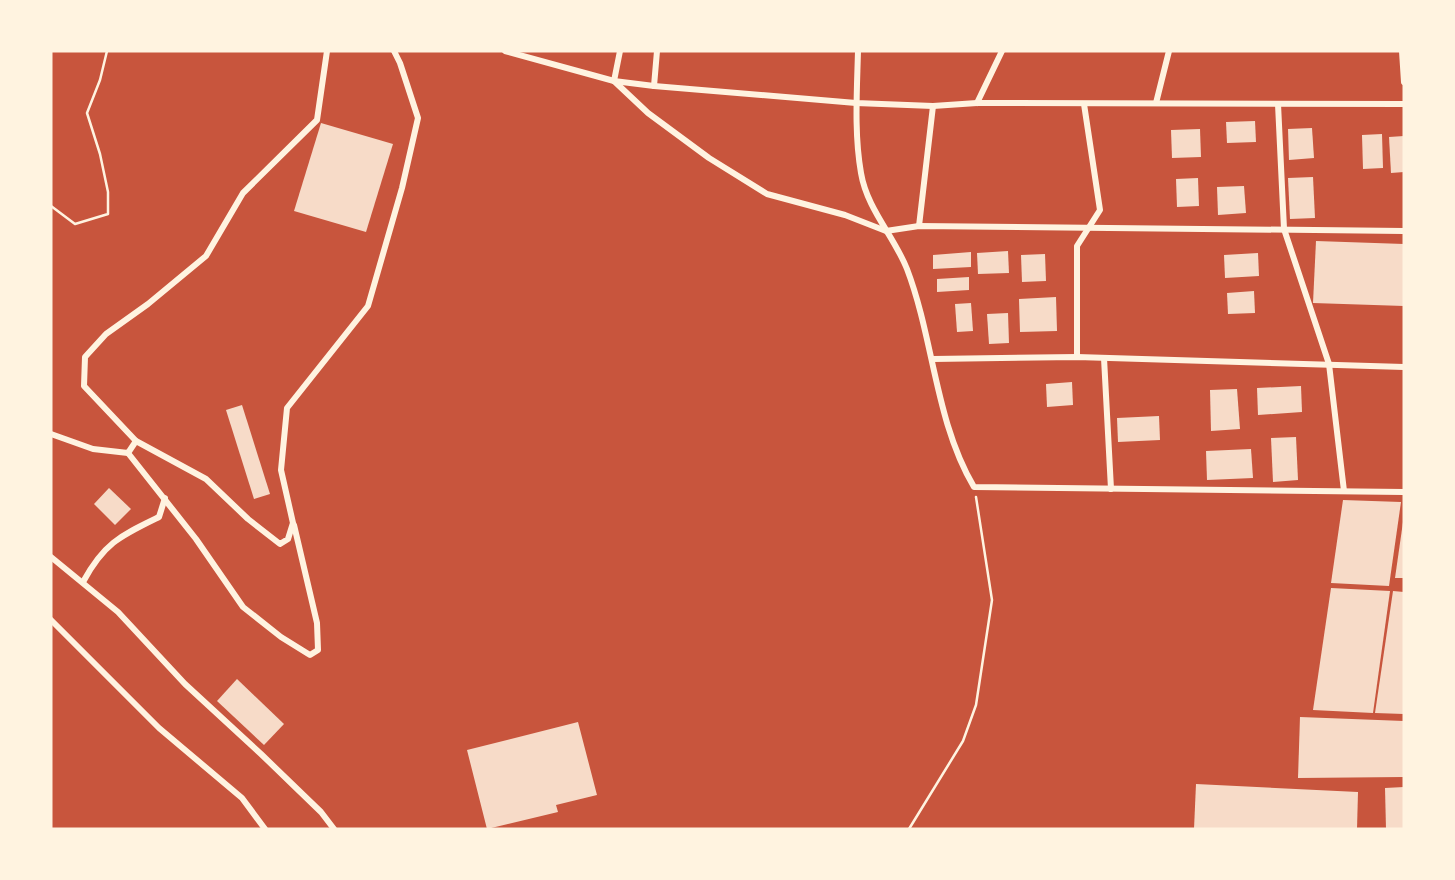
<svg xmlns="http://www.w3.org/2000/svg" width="1455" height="880" font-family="'PT Sans',sans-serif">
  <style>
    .building { fill: #f7dbc8 }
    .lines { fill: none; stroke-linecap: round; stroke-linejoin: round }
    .path { stroke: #fff3e0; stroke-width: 2.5 }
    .minor { stroke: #fff3e0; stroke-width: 6 }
  </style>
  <rect width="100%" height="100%" fill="#c8553d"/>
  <!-- building -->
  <g class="building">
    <polygon points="1255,121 1256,142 1227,143 1226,122"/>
    <polygon points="321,123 393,144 366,232 294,211"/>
    <polygon points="1312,128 1314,158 1289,160 1288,129"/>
    <polygon points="1200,129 1201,157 1172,158 1171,130"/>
    <polygon points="1382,134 1383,168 1363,169 1362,135"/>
    <polygon points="1404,136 1404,172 1391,173 1389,137"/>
    <polygon points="1313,177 1315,218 1290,219 1288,178"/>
    <polygon points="1198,178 1199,206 1177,207 1176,179"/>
    <polygon points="1244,186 1246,213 1218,215 1217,187"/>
    <polygon points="1316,241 1404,244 1404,306 1313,303"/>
    <polygon points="1008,251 1009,273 978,274 977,253"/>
    <polygon points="971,252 971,267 933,269 933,255"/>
    <polygon points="1258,253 1259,276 1225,278 1224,255"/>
    <polygon points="1045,254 1046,281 1022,282 1021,255"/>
    <polygon points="969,277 969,290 937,292 937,279"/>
    <polygon points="1254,291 1255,313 1228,314 1227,293"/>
    <polygon points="1056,297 1057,331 1020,332 1019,299"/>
    <polygon points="971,303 973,331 957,332 955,304"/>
    <polygon points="1008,313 1009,343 989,344 987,314"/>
    <polygon points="1072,382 1073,405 1047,407 1046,384"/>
    <polygon points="1301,386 1302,412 1258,415 1257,388"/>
    <polygon points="1237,389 1240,429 1211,431 1210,390"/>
    <polygon points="242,405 270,494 254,499 226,410"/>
    <polygon points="1159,416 1160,440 1118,442 1117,418"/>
    <polygon points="1296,437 1298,480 1273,482 1271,438"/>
    <polygon points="1251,449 1253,478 1207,480 1206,451"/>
    <polygon points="109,488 131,509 115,525 94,504"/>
    <polygon points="1343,500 1401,502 1389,586 1331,583"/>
    <polygon points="1403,522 1404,578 1395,578"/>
    <polygon points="1331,588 1390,591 1373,713 1313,710"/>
    <polygon points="1393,591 1404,592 1404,714 1375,713"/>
    <polygon points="237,679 284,724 264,745 217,701"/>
    <polygon points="1300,717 1404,721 1404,777 1298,778"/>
    <polygon points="578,722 597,795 556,805 558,812 487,829 467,750"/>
    <polygon points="1196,784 1358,792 1357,829 1194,829"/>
    <polygon points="1404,787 1404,829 1386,829 1385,788"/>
  </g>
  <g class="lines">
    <!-- path -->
    <g class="path">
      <polyline points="51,206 75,224 108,214 108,192 100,154 87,113 100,80 107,51"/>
      <polyline points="909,829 963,741 976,705 992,600 976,497"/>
    </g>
    <!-- minor -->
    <g class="minor">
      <polyline points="327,51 317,120 243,193 206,256 148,304 106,334 85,357 84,386 136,441 206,479 248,519 280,544 288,539 293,523 281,470 287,408 368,306 402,188 418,118 400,63 394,51"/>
      <polyline points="505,51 614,81 654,86 856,103 933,106 977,103 1404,104"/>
      <polyline points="620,51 614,81 648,113 709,158 767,194 845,215 886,231 919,226 1404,231"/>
      <path d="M858,51C857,91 854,133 861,173C867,209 894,236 907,269C934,340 935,421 974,487L1404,492"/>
      <polyline points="1402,51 1404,82"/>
      <polyline points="654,86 657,51"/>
      <polyline points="977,103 1002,51"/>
      <polyline points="1156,103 1169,51"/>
      <polyline points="1278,104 1284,229 1329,364 1344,491"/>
      <polyline points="919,226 933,106"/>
      <polyline points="1077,357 1077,246 1100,210 1084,104"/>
      <polyline points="1104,358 1111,489"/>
      <polyline points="933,359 1077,357 1404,367"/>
      <polyline points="51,434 93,449 128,453 136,441"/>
      <polyline points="128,453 196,539 243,607 281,637 310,655 318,650 317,623 294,525"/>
      <polyline points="51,557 118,612 185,684 261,754 321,812 334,829"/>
      <path d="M83,582C104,543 120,536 159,517L165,498"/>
      <polyline points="51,620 159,728 242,798 265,829"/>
    </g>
  </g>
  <!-- border -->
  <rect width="1455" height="880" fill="none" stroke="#fff3e0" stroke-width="105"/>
</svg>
